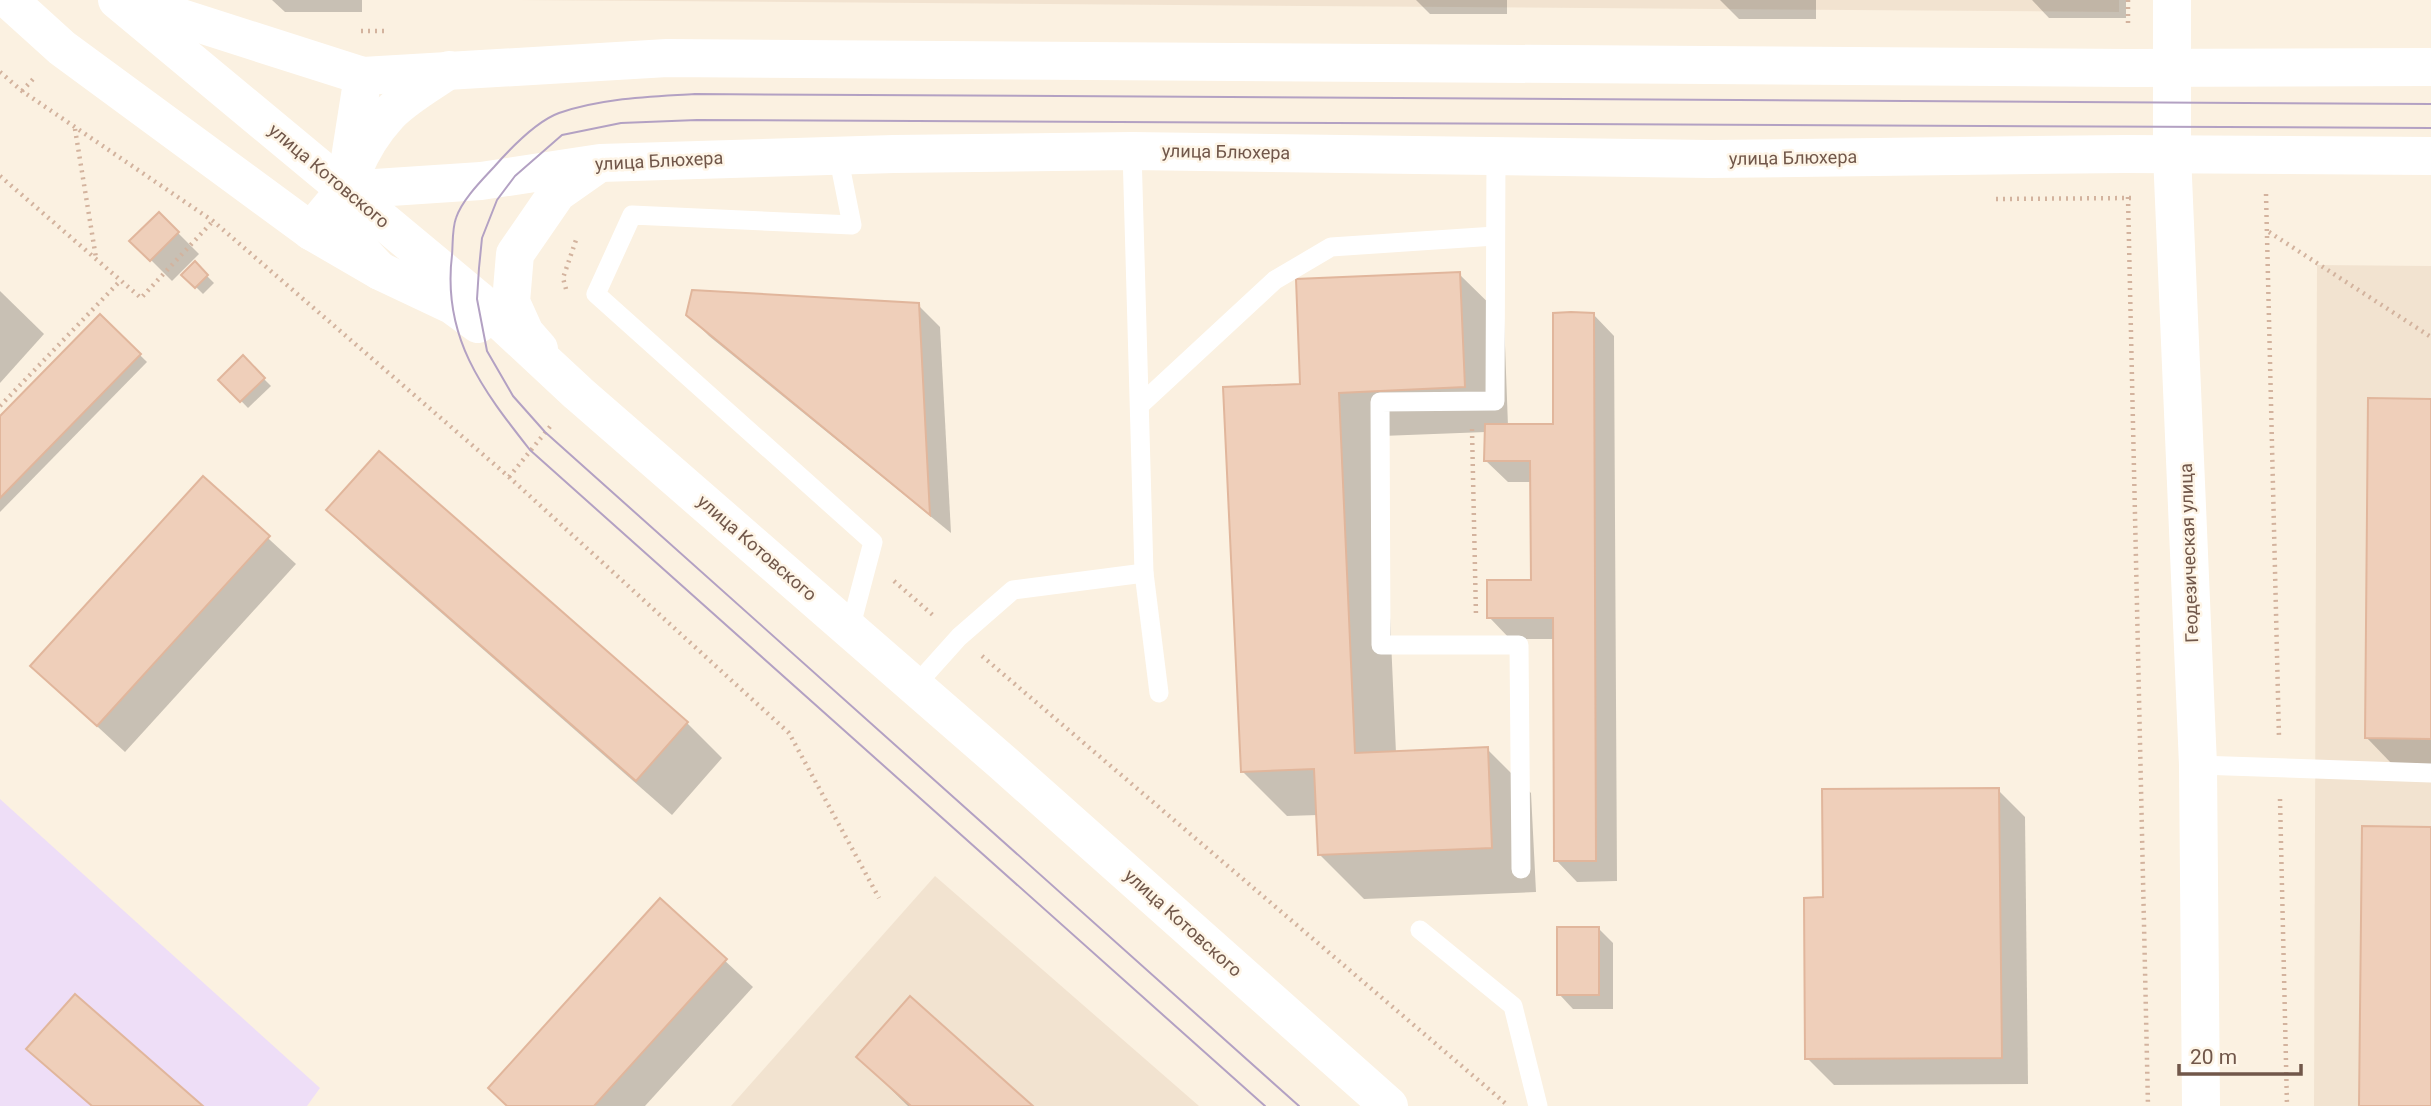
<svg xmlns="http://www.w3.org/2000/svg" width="2431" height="1106" font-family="Roboto,sans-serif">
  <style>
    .residential { fill: #f2e3d0 }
    .education { fill: #eedef7 }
    .shadow { fill: #0003 }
    .building { fill: #efcfba; stroke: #e1b69c; stroke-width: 2 }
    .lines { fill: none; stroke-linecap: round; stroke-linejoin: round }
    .path { stroke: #d3b39e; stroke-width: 4.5; stroke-dasharray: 2 5; stroke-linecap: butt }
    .service { stroke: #fff; stroke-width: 19 }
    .minor { stroke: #fff; stroke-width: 38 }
    .tertiary { stroke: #fff; stroke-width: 38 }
    .secondary { stroke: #fff; stroke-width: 38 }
    .tram { stroke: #b3a1c3; stroke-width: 2 }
    .labels { text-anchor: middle; stroke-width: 5; stroke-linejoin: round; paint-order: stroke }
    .street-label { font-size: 18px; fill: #71574a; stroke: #fef5e7 }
  </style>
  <rect width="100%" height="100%" fill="#fbf1e1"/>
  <!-- residential -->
  <g class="residential">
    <polygon points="519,0 2119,0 2119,12"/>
    <polygon points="2317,265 2431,266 2431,1106 2314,1106"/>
    <polygon points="935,876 1199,1106 731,1106"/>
  </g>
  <!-- education -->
  <polygon class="education" points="0,799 320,1088 307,1106 0,1106"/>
  <!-- shadow -->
  <g class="shadow">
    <polygon points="272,0 362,0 362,12 285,12"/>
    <polygon points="1416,0 1507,0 1507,14 1430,14"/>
    <polygon points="1720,0 1816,0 1816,19 1739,19"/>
    <polygon points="2032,0 2126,0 2126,18 2049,18"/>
    <polygon points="159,214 199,254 172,281 132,241"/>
    <polygon points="195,264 214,283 203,294 184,275"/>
    <polygon points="1459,274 1504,318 1508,426 1555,426 1593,314 1614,336 1617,881 1577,882 1556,860 1555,639 1510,639 1489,617 1533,581 1532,482 1508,482 1486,461 1486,432 1382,436 1396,753 1487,749 1531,793 1536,892 1364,899 1320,855 1318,815 1287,816 1243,772 1302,386"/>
    <polygon points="0,291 44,334 0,383"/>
    <polygon points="918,305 940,327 951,533 709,336 688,315"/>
    <polygon points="100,316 147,362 0,512 0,418"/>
    <polygon points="243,358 271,386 248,408 221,380"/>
    <polygon points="2431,400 2431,765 2393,765 2366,737"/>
    <polygon points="379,453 687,723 722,758 672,815 364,545 329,510"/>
    <polygon points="203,478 296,564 125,752 60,692"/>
    <polygon points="1998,790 2025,817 2028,1084 1834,1085 1807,1058 1824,899"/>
    <polygon points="661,901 753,987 645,1106 508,1106"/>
    <polygon points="1598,928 1613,943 1613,1009 1573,1009 1559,994"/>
    <polygon points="858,1057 1030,1106 908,1106"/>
  </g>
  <!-- building -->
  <g class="building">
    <polygon points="159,212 179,232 150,261 129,241"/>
    <polygon points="195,261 208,275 195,288 181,275"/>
    <polygon points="1460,272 1465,387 1339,393 1355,753 1488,747 1492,848 1318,855 1314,769 1241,772 1223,387 1300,384 1296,279"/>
    <polygon points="692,290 919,303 930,515 686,315"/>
    <polygon points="1571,312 1594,313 1596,861 1554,861 1553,618 1487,618 1487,580 1531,580 1530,461 1484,461 1485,424 1553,424 1553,313"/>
    <polygon points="100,314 141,354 0,498 0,416"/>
    <polygon points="243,355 265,378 240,402 218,380"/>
    <polygon points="2368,398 2431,399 2431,739 2365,738"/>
    <polygon points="379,451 688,722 636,781 326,510"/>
    <polygon points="203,476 270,536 97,726 30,666"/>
    <polygon points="1999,788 2002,1058 1805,1059 1804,898 1823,897 1822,789"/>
    <polygon points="2362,826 2431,827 2431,1106 2359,1106"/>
    <polygon points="660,898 727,959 594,1106 507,1106 488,1088"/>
    <rect x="1557" y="927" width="42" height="68"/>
    <polygon points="75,994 203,1106 92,1106 26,1049"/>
    <polygon points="910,996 1033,1106 911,1106 856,1057"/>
  </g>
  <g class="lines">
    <!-- path -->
    <g class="path">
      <polyline points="2128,0 2128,27"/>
      <polyline points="361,31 387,31"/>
      <polyline points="0,72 22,91 213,221 509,477 789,733 879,898"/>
      <polyline points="22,91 35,77"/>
      <polyline points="75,129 96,258"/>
      <polyline points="0,176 141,298 213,221"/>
      <polyline points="2266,194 2279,738"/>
      <polyline points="2128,197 2148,1106"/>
      <polyline points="1996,199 2134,198"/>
      <polyline points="2269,232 2431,337"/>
      <polyline points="566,289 563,278 576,240"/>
      <polyline points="0,406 121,280"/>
      <polyline points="1472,429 1476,616"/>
      <polyline points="509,477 553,423"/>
      <polyline points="894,581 935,617"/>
      <polyline points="982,656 1505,1103"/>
      <polyline points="2280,799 2287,1106"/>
    </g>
    <!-- service -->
    <g class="service">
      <polyline points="1132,151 1144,573 1159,693"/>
      <polyline points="1496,154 1495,401 1380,402 1381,645 1519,645 1521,869"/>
      <polyline points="838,155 852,225 632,215 596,294 873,542 850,629"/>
      <polyline points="1140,405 1275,280 1331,247 1495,236"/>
      <polyline points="915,686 959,637 1013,590 1144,573"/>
      <polyline points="2198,765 2431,773"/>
      <polyline points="1420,930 1513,1006 1538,1106"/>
    </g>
    <!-- minor -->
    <polyline class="minor" points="311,231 345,190 363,76"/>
    <!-- tertiary -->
    <g class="tertiary">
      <polyline points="125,0 363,76 667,58 2128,68 2431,67"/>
      <polyline points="2172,0 2172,154 2198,765 2201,1106"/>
      <polyline points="345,190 481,181 600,163 894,154 1132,151 1710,159 2125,154 2431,156"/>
      <path d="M380,271C369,260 356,247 349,233C332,199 364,141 388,115C405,97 429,84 449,70"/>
      <polyline points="539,349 525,333 511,302 515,254 557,193 594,167"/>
    </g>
    <!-- secondary -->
    <g class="secondary">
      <polyline points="9,0 62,48 311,231 380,271 452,305 478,324"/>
      <polyline points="117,0 477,299 578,393 1002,762 1389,1106"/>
    </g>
    <!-- tram -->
    <g class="tram">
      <path d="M1265,1106L530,450C482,389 442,337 452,255C453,244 452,229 456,218C462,200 481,181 494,167C509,150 537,121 559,113C602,98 649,97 695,94L2431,104"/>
      <polyline points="1299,1106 545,432 513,396 487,351 477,299 479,268 482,238 497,200 515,176 562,135 621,123 697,120 2431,128"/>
    </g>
  </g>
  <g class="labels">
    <!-- street labels -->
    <g class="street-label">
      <text transform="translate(1226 152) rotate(1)" y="6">улица Блюхера</text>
      <text transform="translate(1793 158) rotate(-1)" y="6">улица Блюхера</text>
      <text transform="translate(659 161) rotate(-3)" y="6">улица Блюхера</text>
      <text transform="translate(329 176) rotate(40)" y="6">улица Котовского</text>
      <text transform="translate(757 548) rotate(41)" y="6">улица Котовского</text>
      <text transform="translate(2189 553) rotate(-92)" y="6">Геодезическая улица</text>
      <text transform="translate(1183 923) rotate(42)" y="6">улица Котовского</text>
    </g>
  </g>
  <!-- scale -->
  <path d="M2179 1064v10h122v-10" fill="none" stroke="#71574a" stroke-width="3.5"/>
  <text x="2190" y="1064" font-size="21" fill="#71574a" stroke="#fef5e7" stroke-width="5" paint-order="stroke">20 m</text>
</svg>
